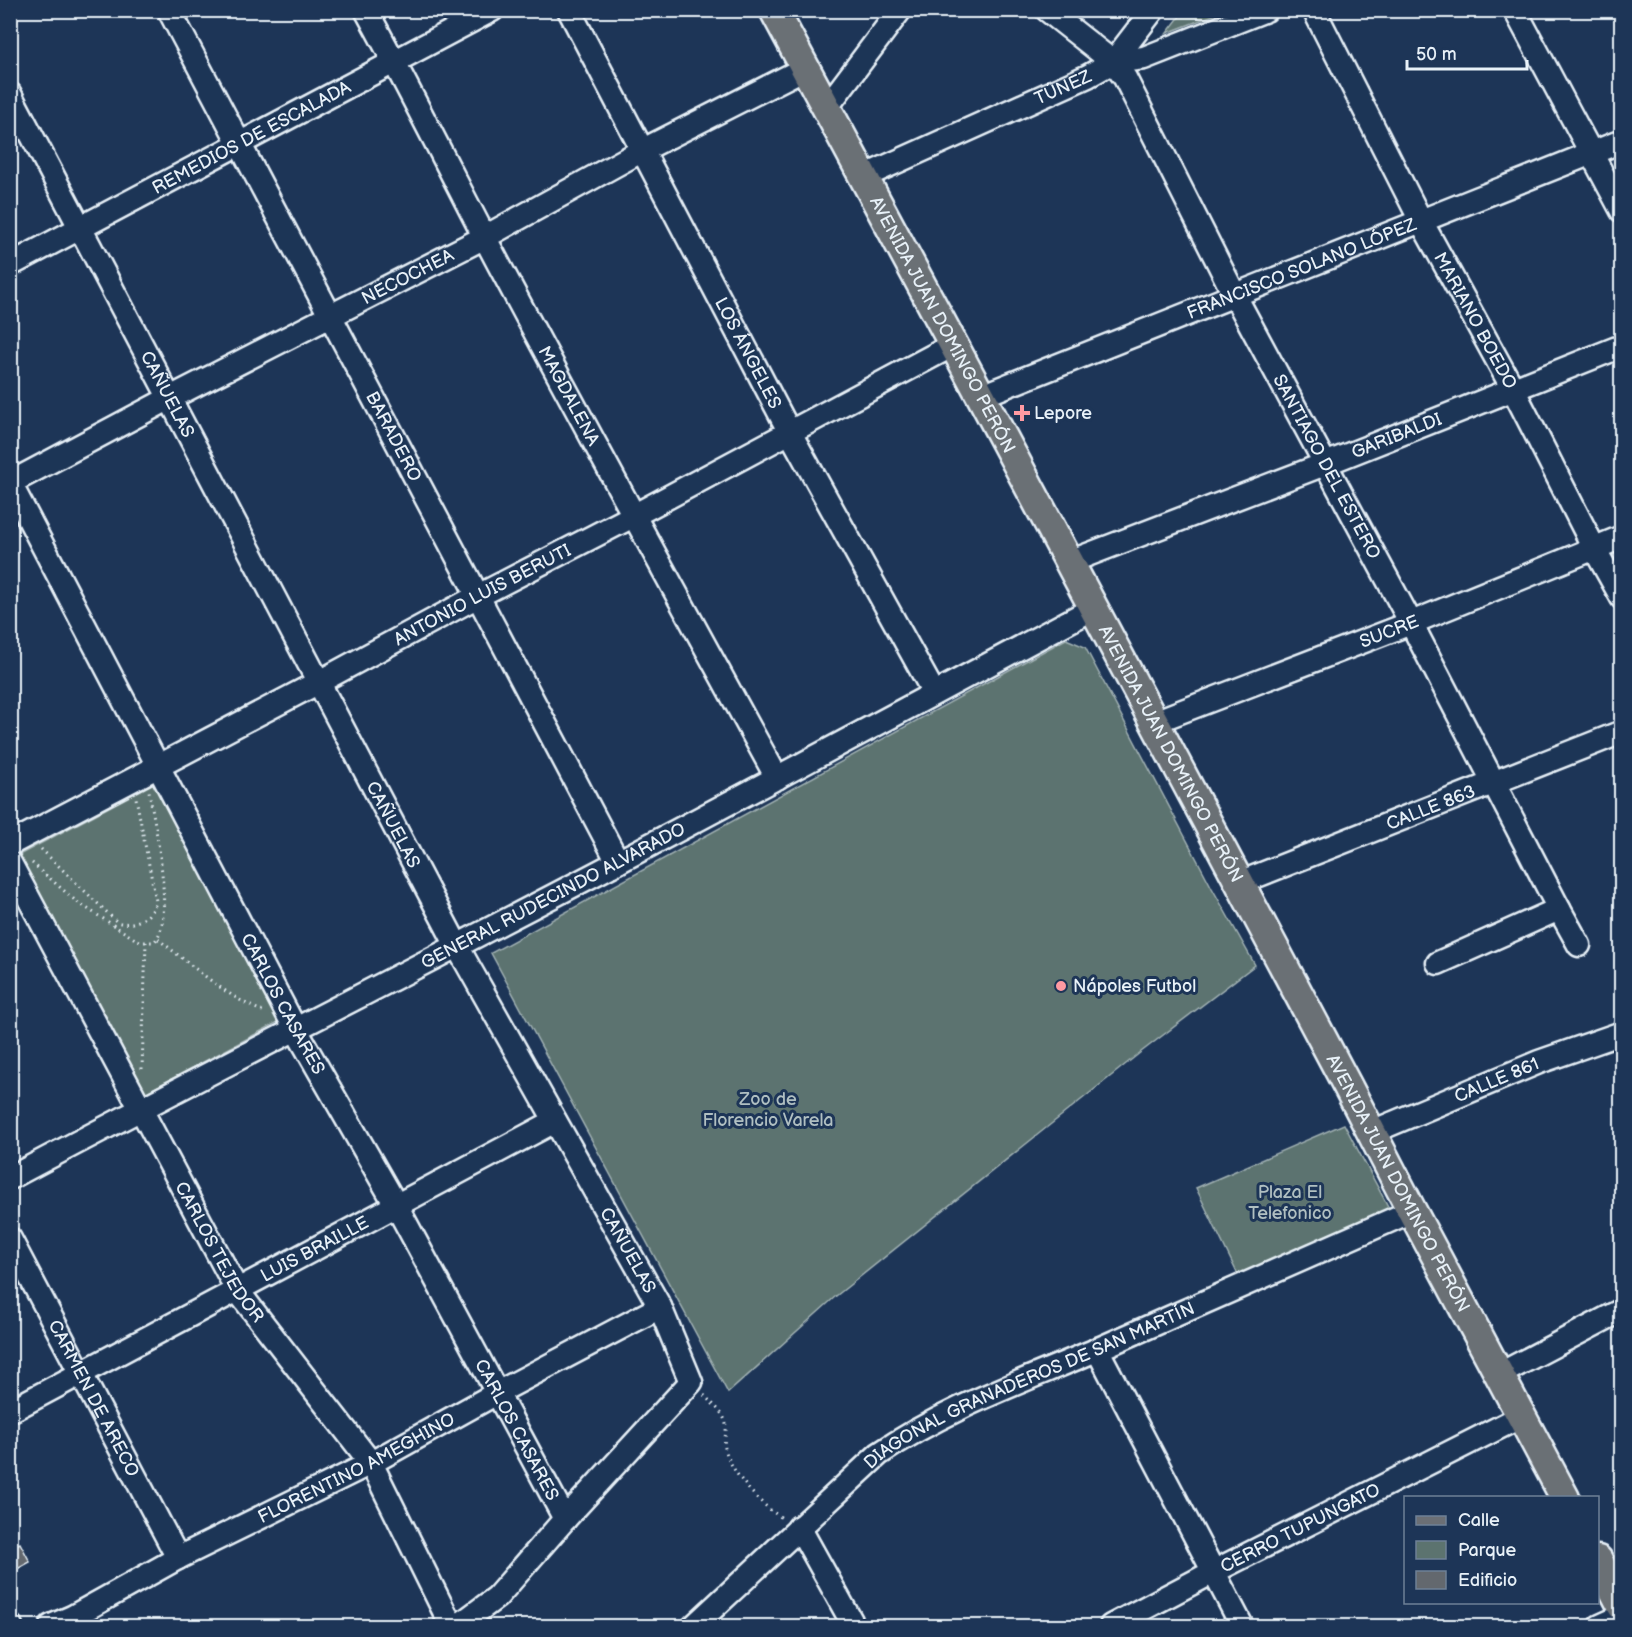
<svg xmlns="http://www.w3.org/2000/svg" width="1632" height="1637" font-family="'Balsamiq Sans',sans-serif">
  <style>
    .green { fill: #5c736f; stroke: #a2b2b4; stroke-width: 1.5 }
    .building { fill: #63686e; stroke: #e8f1f8; stroke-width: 1.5 }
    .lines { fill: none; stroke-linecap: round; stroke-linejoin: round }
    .minor-casing { stroke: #e8f1f8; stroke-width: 27 }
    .major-casing { stroke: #e8f1f8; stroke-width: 33 }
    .path { stroke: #e8f1f8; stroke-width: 3; stroke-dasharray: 1.5 4.5; stroke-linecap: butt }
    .minor { stroke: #1d3557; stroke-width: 22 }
    .major { stroke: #6b6f75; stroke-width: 28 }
    .poi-dot { fill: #ff9aa2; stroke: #1d3557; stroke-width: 2 }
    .labels { text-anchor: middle; stroke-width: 6; stroke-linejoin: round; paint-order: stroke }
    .street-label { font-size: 18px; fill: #e8f1f8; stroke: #1d3557 }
    .poi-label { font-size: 18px; fill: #e8f1f8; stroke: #1d3557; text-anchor: start }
    .park-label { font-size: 18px; fill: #b0bfc1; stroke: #1d3557 }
  </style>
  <rect width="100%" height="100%" fill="#1d3557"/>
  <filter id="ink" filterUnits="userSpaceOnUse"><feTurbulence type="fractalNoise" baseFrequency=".0167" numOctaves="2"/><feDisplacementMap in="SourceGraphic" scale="12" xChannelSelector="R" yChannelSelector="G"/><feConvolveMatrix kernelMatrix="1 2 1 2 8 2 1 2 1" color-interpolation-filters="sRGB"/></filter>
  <g filter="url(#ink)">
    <!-- green -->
    <g class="green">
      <polygon points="1184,11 1184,10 1224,11 1167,33"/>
      <polygon points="1066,639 1085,647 1212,888 1255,965 1141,1052 836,1296 728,1393 491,953"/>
      <polygon points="154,783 280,1021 145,1093 19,855"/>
      <polygon points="1344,1124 1391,1212 1240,1279 1196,1188"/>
    </g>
    <!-- building -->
    <polygon class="building" points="20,1543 30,1562 10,1573 10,1548"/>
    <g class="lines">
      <defs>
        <g id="minor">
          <path id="s1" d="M169,10L618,862"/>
          <path id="s2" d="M366,10C408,86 446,163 486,240C581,420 679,599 777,778"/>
          <path id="s3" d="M569,10L789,431L934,693"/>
          <path id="s4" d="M1047,10L1113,62L1125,78L1235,296L1411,623L1559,909L1579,945"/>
          <path id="s5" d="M1314,10L1421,221L1513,389L1594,548L1622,598"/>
          <polyline points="1515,10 1622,211"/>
          <polyline points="1113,62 1153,10"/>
          <path id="s6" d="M10,94L457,946L660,1307L691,1382L565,1519L497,1597L458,1626"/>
          <polyline points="826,108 900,10"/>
          <path id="s7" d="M863,177L1088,76L1113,62L1144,58L1266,10"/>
          <path id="s8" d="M10,265L492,10"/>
          <path id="s9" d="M981,396L1622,141"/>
          <path id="s10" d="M10,483L296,1030L396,1205L565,1519"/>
          <path id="s11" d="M10,483L170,398L485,237L641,151L805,68"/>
          <path id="s12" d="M1069,562L1325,464L1622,346"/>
          <path id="s13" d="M1154,722L1411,623L1622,537"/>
          <path id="s14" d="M10,844L319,682L478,596L633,516L953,345"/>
          <path id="s15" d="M10,863L237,1290L371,1463L446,1615L454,1626"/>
          <path id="s16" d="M1239,883L1622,732"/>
          <polyline points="1438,963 1559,909"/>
          <path id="s17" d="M1372,1132L1539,1062L1622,1033"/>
          <path id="s18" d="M10,1178C211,1071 415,969 616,863C776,779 934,693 1094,608"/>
          <path id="s19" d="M10,1239L178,1558"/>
          <polyline points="1097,1349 1242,1626"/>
          <polyline points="1500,1374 1622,1310"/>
          <path id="s20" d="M10,1411L555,1121"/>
          <polyline points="799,1527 854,1626"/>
          <polyline points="10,1626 11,1626"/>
          <path id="s21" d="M51,1626L72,1617L178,1558L371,1463L497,1393L660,1307"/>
          <path id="s22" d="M694,1626L879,1454C946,1408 1022,1382 1096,1350C1201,1304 1306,1257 1412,1211"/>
          <path id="s23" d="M1111,1626L1213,1572L1522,1416"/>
          <polyline points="1600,1626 1622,1616"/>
        </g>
        <g id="major">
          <path id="s24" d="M774,10L981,396L1348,1087L1412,1211L1565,1498"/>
          <polyline points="1598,1560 1622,1606"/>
        </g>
      </defs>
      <!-- minor casing -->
      <use href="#minor" class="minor-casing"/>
      <!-- major casing -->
      <use href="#major" class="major-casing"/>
      <!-- path -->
      <g class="path">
        <path d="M41,849L117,922C133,927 153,918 156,901L136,798"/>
        <path d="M32,863L77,902L135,939L143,942H154C176,921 154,821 149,791"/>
        <path d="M158,939C188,962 230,1000 265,1012"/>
        <polyline points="142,1069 146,942"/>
        <path d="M704,1395C712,1404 725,1413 726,1425C727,1433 723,1441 725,1448C731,1474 762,1507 784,1519"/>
      </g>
      <!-- minor -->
      <use href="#minor" class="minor"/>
      <!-- major -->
      <use href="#major" class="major"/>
    </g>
  </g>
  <!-- markers -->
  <g class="poi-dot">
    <path d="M1019 404h6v6h6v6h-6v6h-6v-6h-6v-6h6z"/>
    <circle cx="1061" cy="986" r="6"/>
  </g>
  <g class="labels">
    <!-- street labels -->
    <g class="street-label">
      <text dy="6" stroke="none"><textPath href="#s7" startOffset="219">TÚNEZ</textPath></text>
      <text dy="6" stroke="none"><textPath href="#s8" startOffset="273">REMEDIOS DE ESCALADA</textPath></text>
      <text dy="6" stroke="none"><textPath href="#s9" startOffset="345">FRANCISCO SOLANO LÓPEZ</textPath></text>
      <text dy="6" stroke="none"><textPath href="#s11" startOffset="448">NECOCHEA</textPath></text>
      <text dy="6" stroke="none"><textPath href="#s5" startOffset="350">MARIANO BOEDO</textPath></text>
      <text dy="6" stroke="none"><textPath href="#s24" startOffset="357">AVENIDA JUAN DOMINGO PERÓN</textPath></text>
      <text dy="6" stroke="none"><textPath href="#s3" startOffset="387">LOS ÁNGELES</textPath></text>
      <text dy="6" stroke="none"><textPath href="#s6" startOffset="339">CAÑUELAS</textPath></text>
      <text dy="6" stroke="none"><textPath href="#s2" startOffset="436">MAGDALENA</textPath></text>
      <text dy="6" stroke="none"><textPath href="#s12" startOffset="351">GARIBALDI</textPath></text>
      <text dy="6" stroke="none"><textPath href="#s1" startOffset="482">BARADERO</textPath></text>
      <text dy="6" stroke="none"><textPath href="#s4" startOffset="542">SANTIAGO DEL ESTERO</textPath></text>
      <text dy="6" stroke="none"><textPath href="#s14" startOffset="534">ANTONIO LUIS BERUTI</textPath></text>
      <text dy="6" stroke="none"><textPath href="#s13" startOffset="252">SUCRE</textPath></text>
      <text dy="6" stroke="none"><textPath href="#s24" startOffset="843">AVENIDA JUAN DOMINGO PERÓN</textPath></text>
      <text dy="6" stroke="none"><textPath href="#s16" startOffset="206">CALLE 863</textPath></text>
      <text dy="6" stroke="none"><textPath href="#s6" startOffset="825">CAÑUELAS</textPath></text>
      <text dy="6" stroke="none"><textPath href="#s18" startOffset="612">GENERAL RUDECINDO ALVARADO</textPath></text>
      <text dy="6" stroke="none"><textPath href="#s10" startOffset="588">CARLOS CASARES</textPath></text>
      <text dy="6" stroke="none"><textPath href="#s17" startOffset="135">CALLE 861</textPath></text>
      <text dy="6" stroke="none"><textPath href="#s24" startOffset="1329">AVENIDA JUAN DOMINGO PERÓN</textPath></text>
      <text dy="6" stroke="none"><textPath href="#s20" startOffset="345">LUIS BRAILLE</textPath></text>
      <text dy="6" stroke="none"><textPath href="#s6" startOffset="1311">CAÑUELAS</textPath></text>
      <text dy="6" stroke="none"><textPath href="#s15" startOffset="442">CARLOS TEJEDOR</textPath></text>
      <text dy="6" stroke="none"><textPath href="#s22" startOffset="418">DIAGONAL GRANADEROS DE SAN MARTÍN</textPath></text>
      <text dy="6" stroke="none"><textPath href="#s19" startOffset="180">CARMEN DE ARECO</textPath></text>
      <text dy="6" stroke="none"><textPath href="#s10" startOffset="1074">CARLOS CASARES</textPath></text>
      <text dy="6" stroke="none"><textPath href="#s21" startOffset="344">FLORENTINO AMEGHINO</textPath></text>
      <text dy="6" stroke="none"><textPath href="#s23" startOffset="213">CERRO TUPUNGATO</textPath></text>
    </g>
    <!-- poi labels -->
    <g class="poi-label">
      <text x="1034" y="419">Lepore</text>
      <text x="1073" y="992">Nápoles Futbol</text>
    </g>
    <!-- park labels -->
    <g class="park-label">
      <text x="768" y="1105">Zoo de<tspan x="768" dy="21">Florencio Varela</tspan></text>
      <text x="1290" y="1198">Plaza El<tspan x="1290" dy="21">Telefonico</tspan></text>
    </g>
  </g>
  <!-- margin -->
  <rect width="1632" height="1637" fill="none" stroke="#1d3557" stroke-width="36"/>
  <rect x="18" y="18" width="1596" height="1601" fill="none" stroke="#e8f1f8" stroke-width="2" filter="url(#ink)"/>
  <!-- legend -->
  <rect x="1404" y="1496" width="195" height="108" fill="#1d3557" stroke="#6e8097" stroke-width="1.5"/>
  <rect x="1416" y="1516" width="30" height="9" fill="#6b6f75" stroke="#6e8097" stroke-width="1.5"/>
  <text x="1458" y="1526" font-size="18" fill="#e8f1f8">Calle</text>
  <rect x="1416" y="1541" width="30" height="18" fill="#5c736f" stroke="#6e8097" stroke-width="1.5"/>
  <text x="1458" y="1556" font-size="18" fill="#e8f1f8">Parque</text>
  <rect x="1416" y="1571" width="30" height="18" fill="#63686e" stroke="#6e8097" stroke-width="1.5"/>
  <text x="1458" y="1586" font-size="18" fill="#e8f1f8">Edificio</text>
  <!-- scale -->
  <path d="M1407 60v9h120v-9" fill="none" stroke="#e8f1f8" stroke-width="3"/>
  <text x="1416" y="60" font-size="18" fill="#e8f1f8" stroke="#1d3557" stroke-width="4.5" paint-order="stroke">50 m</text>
</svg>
